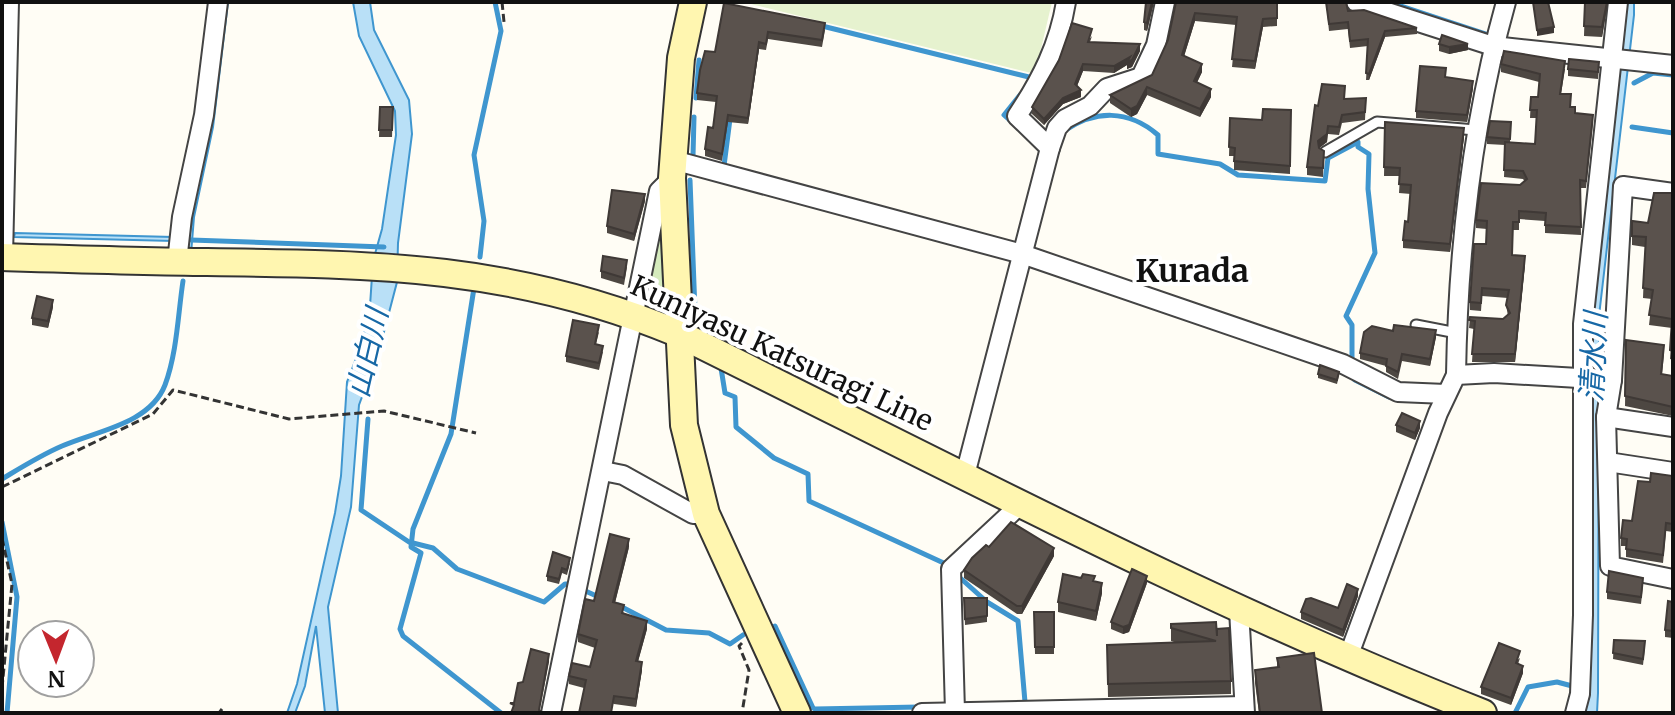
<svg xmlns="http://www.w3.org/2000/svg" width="1675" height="715" font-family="Merriweather,'Noto Sans JP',serif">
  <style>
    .green { fill: #d5ebbd }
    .pitch { fill: #e6f2cf }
    .water { fill: #b9e0f7; stroke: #3f96cf; stroke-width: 2 }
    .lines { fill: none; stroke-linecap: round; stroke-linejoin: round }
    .stream { stroke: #3f96cf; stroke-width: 5 }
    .service-casing { stroke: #444; stroke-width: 13 }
    .minor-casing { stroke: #444; stroke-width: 22 }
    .secondary-casing { stroke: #333; stroke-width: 30 }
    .path { stroke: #333; stroke-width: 3; stroke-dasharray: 8 4; stroke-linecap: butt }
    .service { stroke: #fff; stroke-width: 9 }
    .minor { stroke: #fff; stroke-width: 18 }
    .secondary { stroke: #fff6b0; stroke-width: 26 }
    .wall { fill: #4d4742 }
    .shaded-wall { fill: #3f3936 }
    .building { fill: #5a524d; stroke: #3f3936; stroke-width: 2 }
    .labels { text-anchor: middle; stroke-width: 8; stroke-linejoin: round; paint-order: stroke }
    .street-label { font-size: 28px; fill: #111; stroke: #fff }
    .water-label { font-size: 30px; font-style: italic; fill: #1768a6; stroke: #fff }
    .quarter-label { font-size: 32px; font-weight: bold; fill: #111; stroke: #fff }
  </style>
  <rect width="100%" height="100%" fill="#fffdf5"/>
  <!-- green -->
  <polygon class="green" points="663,236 665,283 652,296 642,295 652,237"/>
  <!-- pitch -->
  <polygon class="pitch" points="743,2 1052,2 1035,74"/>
  <!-- water -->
  <g class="water">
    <polygon points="225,2 228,2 213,127 194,217 191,254 187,253"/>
    <polygon points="353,2 370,2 374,30 409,100 412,134 398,243 397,282 379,351 359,405 351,507 328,607 338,713 325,713 316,626 305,686 295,713 287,713 297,684 335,513 341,476 347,382 362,343 370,306 373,261 382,229 396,135 395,111 359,36"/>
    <polygon points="1621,2 1634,2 1634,15 1599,316 1598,693 1597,713 1579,713 1586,349"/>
    <polygon points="15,233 173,237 173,241 14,237"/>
  </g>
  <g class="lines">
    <!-- stream -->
    <g class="stream">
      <polyline points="1392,3 1486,34"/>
      <polyline points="818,25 1033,78"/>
      <polyline points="1634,83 1653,73 1673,75"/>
      <polyline points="696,98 699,60"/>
      <polyline points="1013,123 1004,115 1020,95"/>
      <polyline points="1632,127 1673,133"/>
      <path d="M1064,131C1095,110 1128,109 1158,135V154L1220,164L1238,175L1325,181L1328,158L1358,142V147L1369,154L1368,189L1375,253L1346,316L1352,325V361"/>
      <polyline points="693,156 694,117"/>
      <polyline points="724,166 730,119"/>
      <polyline points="690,180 695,311 705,330 713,333"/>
      <polyline points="191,240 384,247"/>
      <polyline points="480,257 484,221 474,155 501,31 495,2"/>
      <polyline points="474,288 451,434 413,529 411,547 421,553 400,629 403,636 501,713"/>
      <polyline points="721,368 725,393 735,397 736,427 774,458 808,474 809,501 948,565"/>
      <polyline points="1355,380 1389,397"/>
      <polyline points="368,419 361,510 409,542 433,548 457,569 544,602 565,584 572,584"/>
      <path d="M2,479C22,467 41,455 62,446C96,431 150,424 165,385C177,353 178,314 183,281"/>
      <polyline points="2,522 17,597 7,713"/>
      <polyline points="958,576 987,602 1018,621 1025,702"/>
      <polyline points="581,589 601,598"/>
      <polyline points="618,605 666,630 709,633 730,644 743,635"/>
      <polyline points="775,626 813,708"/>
      <polyline points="815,709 919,707"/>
      <polyline points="1515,713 1528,687 1557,682 1576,687"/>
    </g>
    <defs>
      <g id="service">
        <polyline points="1325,152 1377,122 1476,130"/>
        <polyline points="1416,325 1457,333"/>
      </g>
      <g id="minor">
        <polyline points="1356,2 1493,46 1673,65"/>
        <polyline points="1050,148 1057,128 1065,119 1090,106 1107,88 1141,77 1156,45 1165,2"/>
        <polyline points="673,160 1022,254 1343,364 1398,392 1446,394"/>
        <polyline points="1673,193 1623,186 1612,380 1606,417 1610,566 1673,579"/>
        <polyline points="3,257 9,2"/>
        <polyline points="177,262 182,217 204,115 218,2"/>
        <path d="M1456,375C1458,250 1472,123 1506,2"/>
        <polyline points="1606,417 1673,427"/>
        <polyline points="1608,462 1673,472"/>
        <polyline points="603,471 623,475 693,514 706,514"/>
        <path d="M965,475L1050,148L1017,116C1041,80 1059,45 1066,2"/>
        <polyline points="1239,610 1245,713"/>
        <polyline points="1347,660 1438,413 1456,375 1494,373 1612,380"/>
        <polyline points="955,712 951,569 1022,503"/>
        <polyline points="551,713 659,191 672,178"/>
        <polyline points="922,713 1244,706"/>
        <polyline points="1575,713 1580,694 1583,615 1583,324 1618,2"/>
      </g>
      <g id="secondary">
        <polyline points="693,2 681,58 672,178 684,425 706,514 797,713"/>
        <path d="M2,257C69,259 135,261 202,262C374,264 514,265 677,333C943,464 1206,604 1483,713"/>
      </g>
    </defs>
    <!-- service casing -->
    <use href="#service" class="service-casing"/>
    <!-- minor casing -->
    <use href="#minor" class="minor-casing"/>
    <!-- secondary casing -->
    <use href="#secondary" class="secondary-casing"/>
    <!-- path -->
    <g class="path">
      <polyline points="502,2 504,22"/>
      <polyline points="2,487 153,414 173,390 289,419 384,411 476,433"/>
      <polyline points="2,538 12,584 2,688"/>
      <polyline points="742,643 739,646 749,670 742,713"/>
      <polyline points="219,713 222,709"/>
    </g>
    <!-- service -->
    <use href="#service" class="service"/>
    <!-- minor -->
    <use href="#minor" class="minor"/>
    <!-- secondary -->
    <use href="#secondary" class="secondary"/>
  </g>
  <!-- wall -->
  <g class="wall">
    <polygon points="1154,2 1147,31 1144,30 1144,22"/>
    <polygon points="1176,2 1277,2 1277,26 1263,27 1255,69 1232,67 1236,25 1195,21 1184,56 1202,72 1197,82 1211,97 1200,117 1147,95 1137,114 1131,117 1110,103 1110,95 1152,75 1168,40"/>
    <polygon points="1326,2 1348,11 1417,28 1417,34 1385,37 1369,80 1366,80 1368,46 1350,48 1348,29 1329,31"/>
    <polygon points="1585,2 1608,2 1602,37 1584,36"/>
    <polygon points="724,3 825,30 822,47 768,39 766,50 759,49 748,124 728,122 722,161 705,156 705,149 713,128 716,102 697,100 697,93 715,52"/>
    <polygon points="1092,36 1090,42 1140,51 1132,67 1127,69 1127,65 1114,73 1083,71 1077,86 1081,97 1063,104 1044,125 1032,114 1032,107"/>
    <polygon points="1439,44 1468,50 1449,54 1439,51"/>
    <polygon points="1501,64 1565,69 1561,94 1575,113 1593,123 1586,188 1580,188 1581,235 1545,233 1545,221 1519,219 1519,230 1513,230 1512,255 1525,264 1515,362 1472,362 1474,329 1469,328 1470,317 1503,319 1508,316 1506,305 1508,298 1482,296 1481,311 1470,310 1470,302 1486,244 1487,229 1476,228 1476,220 1525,182 1523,179 1504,177 1505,145 1487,144 1487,137 1511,122 1510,142 1535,144 1537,118 1530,118 1531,97 1538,97 1539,82 1501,72"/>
    <polygon points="1568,69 1599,69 1598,79 1568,76"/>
    <polygon points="1446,77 1473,88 1467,122 1416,118 1416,111"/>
    <polygon points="1366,98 1365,120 1342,123 1339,135 1328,134 1327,142 1319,148 1324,151 1323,177 1307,175 1307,167 1318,106 1345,99"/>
    <polygon points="380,107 393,107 392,137 379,137"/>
    <polygon points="1291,110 1290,174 1234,170 1234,156 1229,156 1230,118 1262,120"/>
    <polygon points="1385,122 1464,137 1450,252 1403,248 1403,240 1408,222 1411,194 1399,193 1400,176 1384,176"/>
    <polygon points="1673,193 1673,360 1670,359 1672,328 1649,325 1652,299 1643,298 1645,247 1632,245 1632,221 1648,223"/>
    <polygon points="645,201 634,241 607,233 607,226"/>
    <polygon points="627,267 624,285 601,278 601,271"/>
    <polygon points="53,307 48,328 32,325 32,318"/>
    <polygon points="1393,331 1436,337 1430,366 1402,361 1398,379 1386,372 1386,366 1360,359 1360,353"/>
    <polygon points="599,332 596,344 603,352 599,370 566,362 566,356"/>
    <polygon points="1626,340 1664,354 1662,375 1673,376 1673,416 1625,406"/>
    <polygon points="1318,374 1339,375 1337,384 1318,378"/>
    <polygon points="1396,425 1420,428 1415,440 1396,432"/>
    <polygon points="1673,476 1673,532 1666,531 1663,563 1626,557 1626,546 1621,546 1621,538 1632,521 1650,482"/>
    <polygon points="629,547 615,603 624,613 647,629 638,661 642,670 636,707 614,704 584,688 569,684 569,676 590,667 595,648 578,642 578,634 594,601"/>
    <polygon points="989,547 1054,556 1022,614 1017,614 964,578 964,570"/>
    <polygon points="570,563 567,575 562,573 559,584 547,581 547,576"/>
    <polygon points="1095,581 1102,593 1096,621 1058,612 1058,602"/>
    <polygon points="1147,583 1129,632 1123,634 1111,629 1111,622"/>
    <polygon points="1643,585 1641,604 1607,599 1607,592"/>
    <polygon points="1358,596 1343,637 1301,619 1301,612 1338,608"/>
    <polygon points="964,598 987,598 987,622 965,625"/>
    <polygon points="1673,602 1673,638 1665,637 1665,630"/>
    <polygon points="1034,612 1054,612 1054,654 1035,654"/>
    <polygon points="1171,624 1217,636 1231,681 1231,694 1108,697 1107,645 1174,642 1171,641"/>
    <polygon points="1614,640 1645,647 1643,665 1613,659"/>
    <polygon points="1277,658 1322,713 1259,713 1255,683 1255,670 1277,667"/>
    <polygon points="1520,658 1518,664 1523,673 1511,705 1481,694 1481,687"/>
  </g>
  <!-- shaded-wall -->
  <g class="shaded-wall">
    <polygon points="1152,2 1154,2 1147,31 1147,23"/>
    <polygon points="1607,2 1608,2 1602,37 1602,27"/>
    <polygon points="1195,13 1195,21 1182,63 1182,55"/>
    <polygon points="1263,19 1263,27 1255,69 1255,61"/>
    <polygon points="1554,27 1554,33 1537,36 1537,30"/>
    <polygon points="1385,31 1385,37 1369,80 1369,74"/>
    <polygon points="759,42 759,49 748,124 748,118"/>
    <polygon points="1140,44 1140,51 1132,67 1127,69 1127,65 1114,73 1114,66 1130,57"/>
    <polygon points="1468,44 1468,50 1449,54 1449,47"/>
    <polygon points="1083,64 1083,71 1075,91 1075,84"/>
    <polygon points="1202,64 1202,72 1194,89 1194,81"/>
    <polygon points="1473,81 1473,88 1467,122 1467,115"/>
    <polygon points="1147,87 1147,95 1137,114 1131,117 1131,109"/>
    <polygon points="1211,89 1211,97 1200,117 1200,109"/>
    <polygon points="1081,90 1081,97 1063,104 1044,125 1044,119 1063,98"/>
    <polygon points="1328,126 1327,142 1318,149 1318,141"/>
    <polygon points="1464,128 1464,137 1450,252 1450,244"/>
    <polygon points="645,194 645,201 634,241 634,234"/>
    <polygon points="1525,256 1525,264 1515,362 1515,354"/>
    <polygon points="53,300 53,307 48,328 48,321"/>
    <polygon points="1436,330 1436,337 1430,366 1430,359"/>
    <polygon points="1420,421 1420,428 1415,440 1415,433"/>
    <polygon points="629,539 629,547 613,610 613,602"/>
    <polygon points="1054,548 1054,556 1022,614 1022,606"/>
    <polygon points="1147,576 1147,583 1129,632 1123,634 1123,627"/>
    <polygon points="1102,583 1102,593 1096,621 1096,611"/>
    <polygon points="1358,589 1358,596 1343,637 1343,630"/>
    <polygon points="647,621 647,629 636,669 636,661"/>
    <polygon points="549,654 549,662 539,713"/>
    <polygon points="642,662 642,670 636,707 636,699"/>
    <polygon points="1523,666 1523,673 1511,705 1511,698"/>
  </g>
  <!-- building -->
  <g class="building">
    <polygon points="1146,2 1152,2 1147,23 1144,22"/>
    <polygon points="1176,2 1277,2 1277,18 1263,19 1255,61 1232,59 1237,17 1195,13 1182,55 1202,64 1194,81 1211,89 1200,109 1147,87 1137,106 1131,109 1110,95 1152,75 1168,40"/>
    <polygon points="1326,2 1346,2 1348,11 1364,10 1417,28 1385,31 1369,74 1366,73 1368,39 1350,41 1348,22 1329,24"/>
    <polygon points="1533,2 1548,2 1554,27 1537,30"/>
    <polygon points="1585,2 1607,2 1602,27 1584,26"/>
    <polygon points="724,3 825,23 822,40 768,32 766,44 759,42 748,118 728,115 722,154 705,149 708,127 713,128 717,96 697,93 700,70 705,51 715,52"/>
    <polygon points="1072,23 1092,29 1088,42 1140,44 1132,60 1127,62 1130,57 1114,66 1083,64 1075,84 1081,90 1063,98 1044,119 1032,107 1059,60"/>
    <polygon points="1442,35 1468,44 1449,47 1439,44"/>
    <polygon points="1504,51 1565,61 1560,94 1571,94 1570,107 1575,107 1575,113 1593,115 1586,181 1580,180 1581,227 1545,225 1546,213 1519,211 1519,222 1513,222 1512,255 1525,256 1515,354 1472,354 1475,321 1469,320 1470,317 1503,319 1510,313 1506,305 1509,290 1482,288 1481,303 1470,302 1474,244 1486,244 1487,221 1476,220 1481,183 1520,185 1527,179 1523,171 1504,170 1505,142 1535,144 1537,110 1530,110 1531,97 1538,97 1540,74 1501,64"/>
    <polygon points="1569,59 1599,62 1598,72 1568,69"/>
    <polygon points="1420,66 1446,68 1445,77 1473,81 1467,115 1416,111"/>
    <polygon points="1322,84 1345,86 1344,99 1366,98 1365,112 1342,115 1339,127 1328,126 1327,134 1318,141 1319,148 1324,151 1323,168 1307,167 1315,105 1318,106"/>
    <polygon points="380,107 393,107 392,130 379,130"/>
    <polygon points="1263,109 1291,110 1290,166 1234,161 1235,148 1229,147 1230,118 1262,120"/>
    <polygon points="1490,121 1511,122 1510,139 1487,137"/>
    <polygon points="1385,122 1464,128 1450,244 1403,240 1405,221 1408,222 1411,185 1399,184 1400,168 1384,167"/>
    <polygon points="612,190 645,194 634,234 607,226"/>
    <polygon points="1654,193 1673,193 1673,351 1670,350 1672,319 1649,315 1653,290 1643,288 1646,237 1632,236 1632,221 1648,223"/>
    <polygon points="603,256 627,260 624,278 601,271"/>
    <polygon points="37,296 53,300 48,321 32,318"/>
    <polygon points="573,320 599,325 595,344 603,346 599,363 566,356"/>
    <polygon points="1394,325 1436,330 1430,359 1402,354 1398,372 1386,366 1387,359 1360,353 1364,332 1372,326 1393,331"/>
    <polygon points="1626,340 1664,345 1661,374 1673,376 1673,407 1625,396"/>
    <polygon points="1320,365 1339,372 1337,380 1318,374"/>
    <polygon points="1402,413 1420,421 1415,433 1396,425"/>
    <polygon points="1651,473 1673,476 1673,524 1666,523 1663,555 1626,549 1627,539 1621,538 1623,520 1632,521 1638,481 1650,482"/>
    <polygon points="1011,522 1054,548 1022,606 1017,606 964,570 972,558 986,545 989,547"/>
    <polygon points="610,534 629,539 613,602 624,605 622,613 647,621 636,661 642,662 636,699 614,696 611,713 579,713 586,680 569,676 572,663 590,667 597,640 578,634 585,599 594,601"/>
    <polygon points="553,552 570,558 567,570 562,568 559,579 547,576"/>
    <polygon points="1132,569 1147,576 1129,625 1123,627 1111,622"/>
    <polygon points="1609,571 1643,578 1641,597 1607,592"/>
    <polygon points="1063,574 1081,578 1083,574 1095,576 1093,581 1102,583 1096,611 1058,602"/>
    <polygon points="1347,584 1358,589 1343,630 1301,612 1306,599 1311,598 1338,608"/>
    <polygon points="964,598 987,598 987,616 965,619"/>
    <polygon points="1668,601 1673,602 1673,631 1665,630"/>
    <polygon points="1034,612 1054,612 1054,647 1035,647"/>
    <polygon points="1216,622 1217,636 1217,629 1229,628 1231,681 1108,684 1107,645 1216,641 1171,628 1171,624"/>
    <polygon points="1614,640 1645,641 1643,659 1613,653"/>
    <polygon points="1499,643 1520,651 1516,663 1523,666 1511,698 1481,687"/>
    <polygon points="531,649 549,654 539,710 544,713 511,713 514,705 510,703 514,703 518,683 523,682"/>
    <polygon points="1314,653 1322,713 1260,713 1255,670 1279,667 1277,658"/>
  </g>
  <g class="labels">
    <!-- street labels -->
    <g class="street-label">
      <text transform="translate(782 353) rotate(25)" y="10">Kuniyasu Katsuragi Line</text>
    </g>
    <!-- water labels -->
    <g class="water-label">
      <text transform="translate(368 353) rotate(-77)" y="10">山白川</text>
      <text transform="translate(1594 357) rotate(-87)" y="10">清水川</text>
    </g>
    <!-- quarter labels -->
    <g class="quarter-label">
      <text x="1192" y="282">Kurada</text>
    </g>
  </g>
  <!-- border -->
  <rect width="1675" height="715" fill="none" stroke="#111111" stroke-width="8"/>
  <!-- north arrow -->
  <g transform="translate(56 659) rotate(179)"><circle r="38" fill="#ffffff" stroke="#a0a0a0" stroke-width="2"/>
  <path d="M0-6L14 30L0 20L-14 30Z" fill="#c4262e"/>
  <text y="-12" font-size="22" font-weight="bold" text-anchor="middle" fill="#111111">N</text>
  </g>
</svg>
